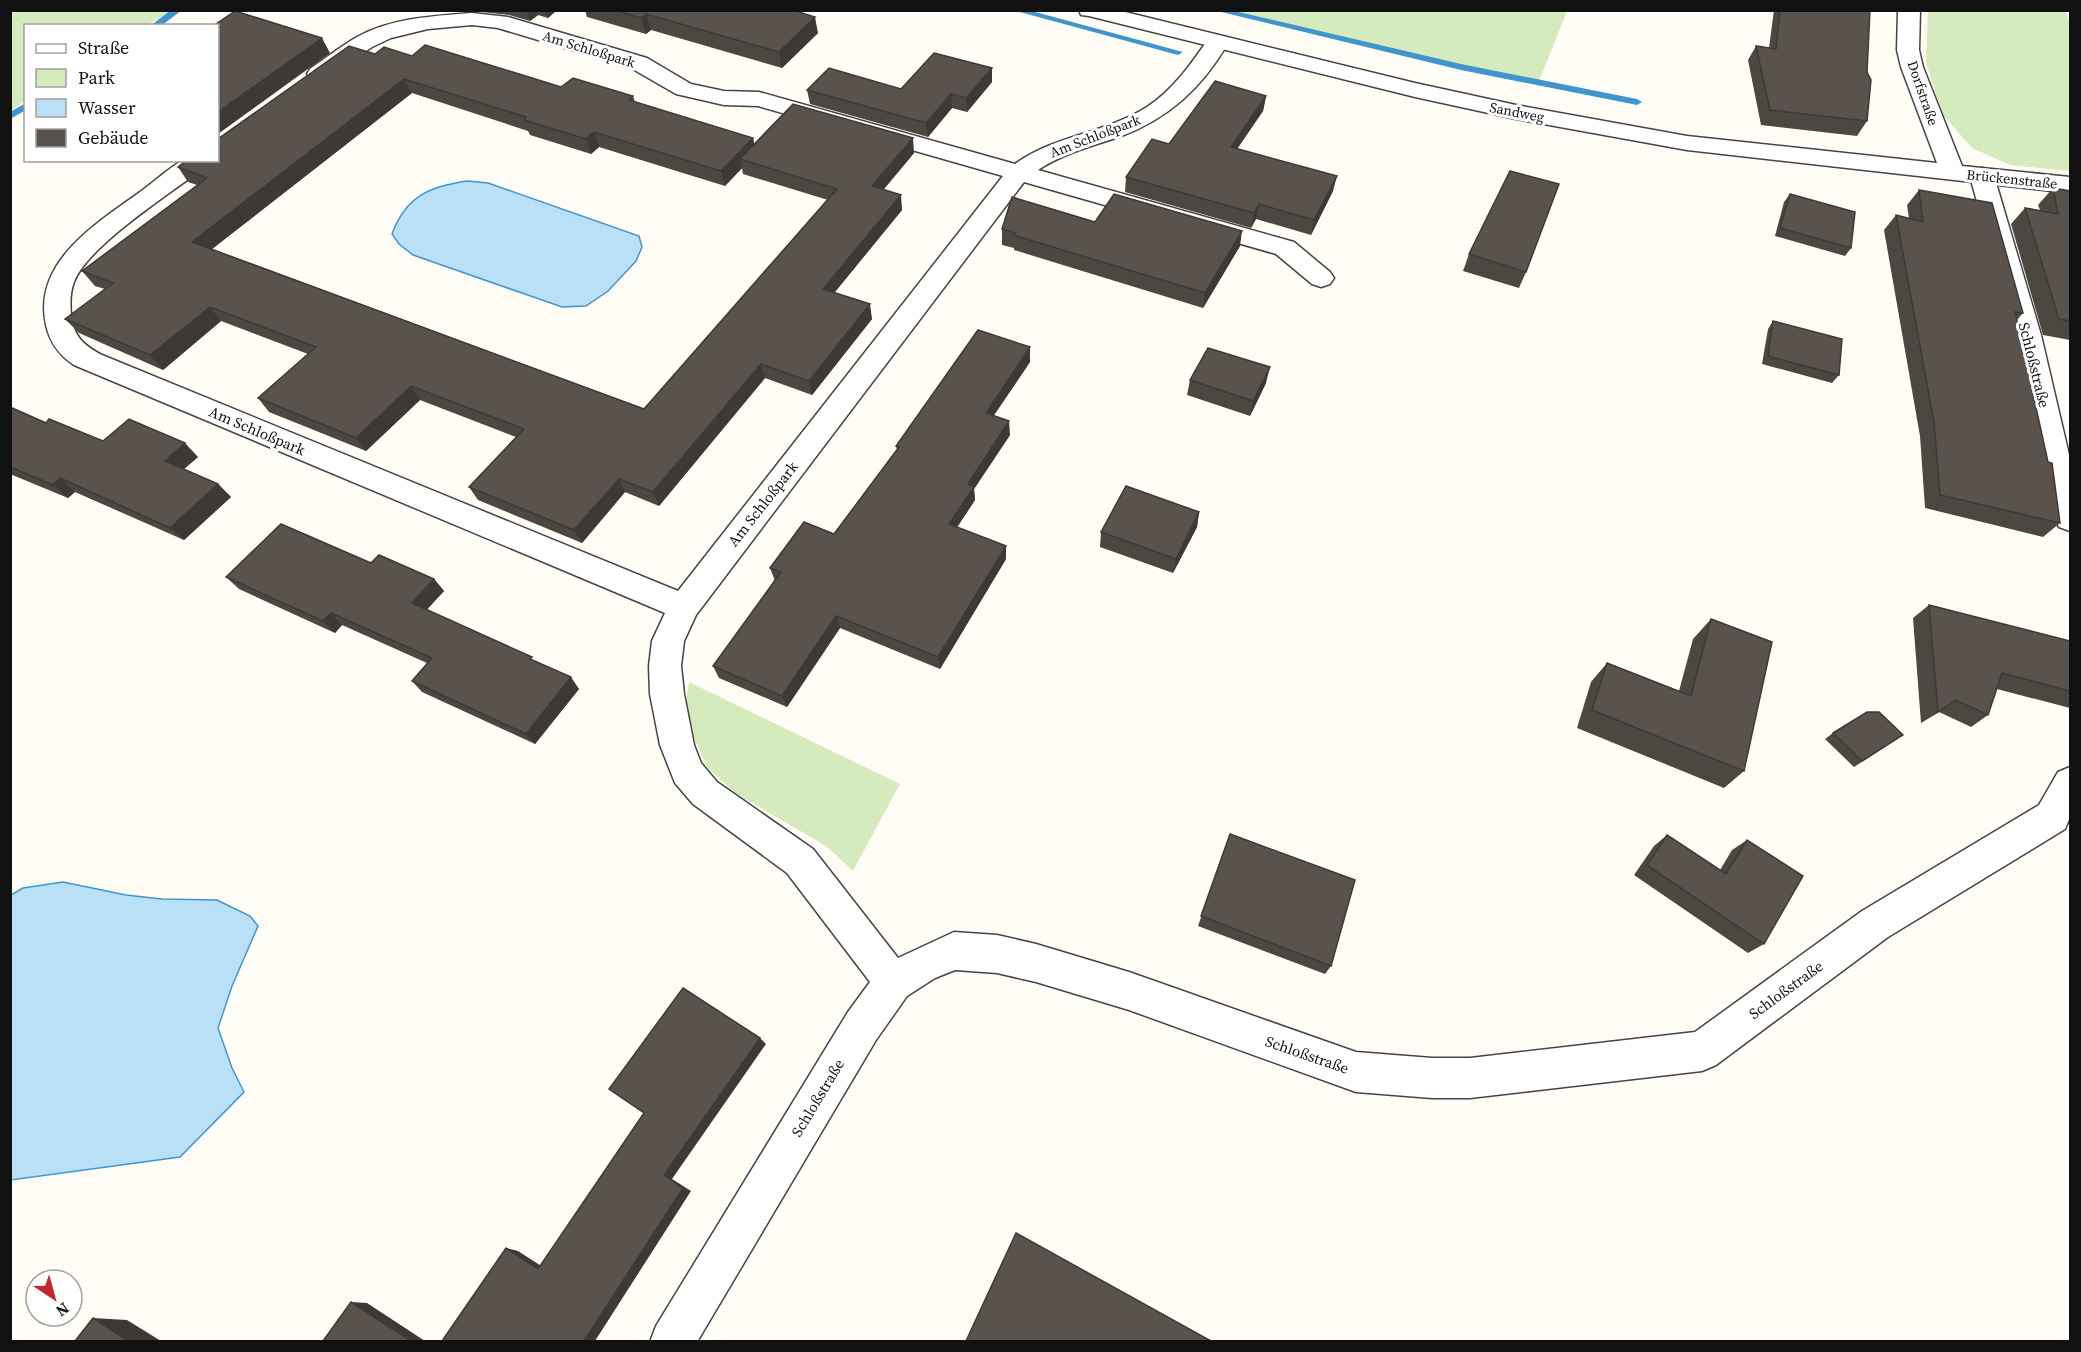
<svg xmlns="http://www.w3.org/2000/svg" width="2081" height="1352" font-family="'Source Serif 4',serif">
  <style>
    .green { fill: #d5ebbd }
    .water { fill: #b9e0f7; stroke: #3f96cf; stroke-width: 1.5 }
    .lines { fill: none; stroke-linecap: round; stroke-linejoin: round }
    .stream { fill: #3f96cf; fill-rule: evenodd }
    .minor-casing { stroke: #444; stroke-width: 3 }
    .tertiary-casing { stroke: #444; stroke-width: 3 }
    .minor { fill: #fff; fill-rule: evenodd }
    .tertiary { fill: #fff; fill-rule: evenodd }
    .wall { fill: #4d4742; fill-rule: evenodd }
    .shaded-wall { fill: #3f3936 }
    .building { fill: #5a524d; stroke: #3f3936; stroke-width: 1.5 }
    .labels { text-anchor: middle; stroke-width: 6; stroke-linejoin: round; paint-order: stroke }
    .far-street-label { font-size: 14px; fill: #111; stroke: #fff }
    .street-label { font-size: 15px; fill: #111; stroke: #fff }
  </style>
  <rect width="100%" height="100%" fill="#fffdf5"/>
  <!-- green -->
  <g class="green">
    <polygon points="11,10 171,10 171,11 147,25 26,26 25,101 11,111"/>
    <polygon points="1225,11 1567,10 1567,11 1539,81 1463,66"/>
    <polygon points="1928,11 2065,11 2070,23 2070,171 2010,165 1972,148 1943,115 1926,63"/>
    <polygon points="689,682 900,784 853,871 826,846 735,793 707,767 684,715"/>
  </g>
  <!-- water -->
  <g class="water">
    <path d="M468,181L488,183L639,236L642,247L636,261L608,291L586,306L562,307L413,255L399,244L392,234C406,196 430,186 468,181Z"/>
    <polygon points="63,882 126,895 162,899 217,900 250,916 258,926 232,986 218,1028 232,1068 244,1092 180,1157 11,1180 11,895 23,888"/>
  </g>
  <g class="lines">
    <!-- stream -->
    <g class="stream">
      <polygon points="171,10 182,10 161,26 150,26"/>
      <polygon points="1012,10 1028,10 1183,52 1178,55"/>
      <polygon points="1213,10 1230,10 1461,64 1637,99 1642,102 1637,105 1461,70"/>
      <polygon points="26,103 26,110 10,119 10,112"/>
    </g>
    <defs>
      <g id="minor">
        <path d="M472,13L508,17L647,58L691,84L724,91L759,92L1015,164C1055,135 1106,133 1147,107C1174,89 1191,64 1209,38L1217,36L1225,38L1228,43C1202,88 1168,119 1119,137C1091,146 1062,154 1038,170L1294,242L1330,272L1334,278L1330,284L1321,287L1312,284L1276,254L1024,182L696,615L684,641L681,666L684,694L694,745L701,763L717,782L813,849L898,958L954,932L997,935L1036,944L1129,972L1356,1052L1432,1058H1470L1695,1032L1862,911L2039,805L2058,772L2070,767V817L2065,829L1888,937L1716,1065L1702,1071L1470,1098H1432L1356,1092L1129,1010L1036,982L997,973L955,970L935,978L907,996L876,1040L697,1342H650L656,1326L848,1012L870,982L787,873L693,804L675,783L660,745L650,694L649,666L652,641L665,613L74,365C59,355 50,343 46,325C32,262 96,224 140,192C149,186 175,163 184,160C192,158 204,160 212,160L208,165C175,190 87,246 74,282C70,292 70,303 71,314C73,336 83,345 102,355L678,591L1003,176L758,106L724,105L676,94L631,68L498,28L472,25L428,29L391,38L372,47L326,79L318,81L310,79L307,74L310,69C325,59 341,46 357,37C391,18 434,16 472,13Z"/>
        <polygon points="1982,168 1991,171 1994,176 2041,335 2070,459 2070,531 2059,527 2055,519 2013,335 1970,176 1973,171"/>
      </g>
      <polygon id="tertiary" points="1079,10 1117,10 1415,83 1516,105 1687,136 1937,163 1901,67 1897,50 1898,10 1920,10 1919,50 1923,67 1962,166 2070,177 2070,193 1687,150 1516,119 1415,97 1089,16 1081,15"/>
    </defs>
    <!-- minor casing -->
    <use href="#minor" class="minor-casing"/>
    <!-- tertiary casing -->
    <use href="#tertiary" class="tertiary-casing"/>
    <!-- minor -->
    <use href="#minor" class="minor"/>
    <!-- tertiary -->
    <use href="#tertiary" class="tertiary"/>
  </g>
  <!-- wall -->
  <g class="wall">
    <polygon points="481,10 557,10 548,18 538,15 530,21 509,15 482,12"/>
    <polygon points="585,10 793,10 818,33 782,68 651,30 646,34 587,17"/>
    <polygon points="1774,10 1870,10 1867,72 1867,121 1857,136 1761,125 1748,60 1756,46 1769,48"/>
    <path d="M375,54L412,56L561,87L633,96L635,102L753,138L754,144L914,153L883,190L902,210L834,293L872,319L812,395L765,378L659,506L625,492L582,543L478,500L469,487L516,437L420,400L366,451L269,412L258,398L308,354L221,321L163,370L79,333L65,319L105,289L95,286L82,271L197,185L188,182L178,167ZM412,93L528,131L530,135L591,154L599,147L725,186L742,168L743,174L828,200L644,409L212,249Z"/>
    <polygon points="992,68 992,82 967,112 952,108 928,137 810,104 807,90 901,89"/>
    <polygon points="1266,96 1263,111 1237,149 1333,191 1311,235 1256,219 1251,228 1125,192 1126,177 1169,144"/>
    <polygon points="2053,188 2070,191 2070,340 2043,335 2011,224 2025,208 2040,210 2038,205"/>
    <polygon points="1919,190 2023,313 2017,320 2060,523 2043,537 1925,508 1920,436 1884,230 1896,215 1909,218 1907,205"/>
    <polygon points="1790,194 1851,248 1845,256 1775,236 1784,202"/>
    <polygon points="1095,222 1240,246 1203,308 1014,250 1014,248 1002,245 1002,229"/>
    <polygon points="1469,254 1526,272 1519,288 1463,271"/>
    <polygon points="1773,321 1839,375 1832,383 1762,364 1768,329"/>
    <polygon points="1030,362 994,415 1010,435 974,489 975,500 957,527 1006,559 940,669 840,628 787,707 719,678 713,666 775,581 770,568 834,534 897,450 896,446"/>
    <polygon points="1190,380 1266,383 1250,416 1187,395"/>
    <polygon points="10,407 46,423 103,441 198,457 184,469 218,484 231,497 184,540 75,492 68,498 10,474"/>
    <polygon points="1199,512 1197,527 1173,573 1100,547 1101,532"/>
    <polygon points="371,563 434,579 444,591 426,610 535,661 579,689 535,744 422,692 412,681 427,663 342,625 335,633 239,589 226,577"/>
    <polygon points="1929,605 2070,641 2070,708 1997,689 1988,715 1971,727 1939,712 1921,723 1913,618"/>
    <polygon points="1711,619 1744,771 1724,788 1577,728 1591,682 1607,663 1679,691 1693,639"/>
    <polygon points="1833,733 1903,735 1854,767 1825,739"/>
    <polygon points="1230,834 1331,966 1325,974 1198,926"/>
    <polygon points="1667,835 1720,870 1732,850 1747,840 1764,944 1748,953 1634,875 1654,846"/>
  </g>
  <!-- shaded-wall -->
  <g class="shaded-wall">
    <polygon points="526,10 537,10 538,15 530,21"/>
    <polygon points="545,10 557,10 548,18"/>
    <polygon points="646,14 651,30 646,34 641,18"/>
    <polygon points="815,17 818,33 782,68 779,52"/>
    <polygon points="322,38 330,53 218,134 218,112"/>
    <polygon points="992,68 992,82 967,112 966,98"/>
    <polygon points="404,79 412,93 203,256 192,242"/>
    <polygon points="951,94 952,108 928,137 926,123"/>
    <polygon points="1266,96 1263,111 1228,162 1231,147"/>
    <polygon points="594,132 599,147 591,154 586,139"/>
    <polygon points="753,138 756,153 740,159 742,168 725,186 721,171"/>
    <polygon points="913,138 914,153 874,201 872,186"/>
    <polygon points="1337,176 1333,191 1311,235 1314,220"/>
    <polygon points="901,195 902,210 826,303 823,289"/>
    <polygon points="1259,204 1256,219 1251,228 1254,213"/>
    <polygon points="1242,231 1240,246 1203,308 1205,293"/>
    <polygon points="870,304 872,319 812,395 809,381"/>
    <polygon points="210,307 221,321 163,370 150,355"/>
    <polygon points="1030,347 1030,362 986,427 986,413"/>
    <polygon points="761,364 765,378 659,506 653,492"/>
    <polygon points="1270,367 1266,383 1250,416 1253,401"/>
    <polygon points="411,386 420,400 366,451 356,438"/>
    <polygon points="1009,421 1010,435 974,489 975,500 950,538 949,524 968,484"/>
    <polygon points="185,443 198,457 178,474 165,461"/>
    <polygon points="60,478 75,492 68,498 53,485"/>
    <polygon points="619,479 625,492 582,543 574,530"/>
    <polygon points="218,484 231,497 184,540 170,528"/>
    <polygon points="1199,512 1197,527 1173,573 1176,559"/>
    <polygon points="1006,546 1006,559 940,669 938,657"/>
    <polygon points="434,579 444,591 422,615 412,603"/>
    <polygon points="331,613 342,625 335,633 323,621"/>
    <polygon points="836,616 840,628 787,707 782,696"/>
    <polygon points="571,677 579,689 535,744 526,734"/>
    <polygon points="1956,700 1939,712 1921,723 1938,712"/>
    <polygon points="760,1038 766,1044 672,1179 691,1191 595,1341 584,1341 664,1175"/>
    <polygon points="506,1248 518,1251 549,1271 538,1269"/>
    <polygon points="351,1302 367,1303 425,1341 411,1341"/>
    <polygon points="93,1318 127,1320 161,1341 128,1341"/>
  </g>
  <!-- building -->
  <g class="building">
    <polygon points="615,10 793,10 815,17 779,52 646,14 641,18"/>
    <polygon points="1780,10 1870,10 1867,72 1871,80 1867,121 1770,110 1756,46 1776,49"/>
    <polygon points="235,11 322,38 218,112 218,26 213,26"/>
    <polygon points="425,45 561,87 573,78 633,96 629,100 753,138 721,171 594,132 586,139 524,120 526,117 404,79 192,242 644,409 837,189 740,159 793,104 913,138 872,186 901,195 823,289 870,304 809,381 761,364 653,492 619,479 574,530 469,487 524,429 411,386 356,438 258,398 316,347 210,307 150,355 65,319 113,283 82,271 207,178 178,167 187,160 218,160 218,139 349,46 375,54 384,47 412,56"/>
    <polygon points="934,53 992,68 966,98 951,94 926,123 807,90 829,68 901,89"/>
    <polygon points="1215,81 1266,96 1231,147 1337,176 1314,220 1259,204 1254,213 1126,177 1152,139 1169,144"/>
    <polygon points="1510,171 1559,184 1526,272 1469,254"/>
    <polygon points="2053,188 2070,191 2070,321 2059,319 2025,208 2058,214"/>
    <polygon points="1919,190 1992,203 2023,313 2015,312 2048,462 2052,463 2060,523 1940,495 1934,422 1896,215 1923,222"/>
    <polygon points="1114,194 1242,231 1205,293 1013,235 1015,233 1002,229 1012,197 1095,222"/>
    <polygon points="1790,194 1855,212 1851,248 1780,228"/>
    <polygon points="1773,321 1842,339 1839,375 1768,356"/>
    <polygon points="978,330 1030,347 986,413 1009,421 968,484 974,487 949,524 1006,546 938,657 836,616 782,696 713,666 781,572 770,568 804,522 834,534 899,447 896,446"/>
    <polygon points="1208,348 1270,367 1253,401 1190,380"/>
    <polygon points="10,407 46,423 49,419 103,441 129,419 185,443 165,461 218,484 170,528 60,478 53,485 10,467"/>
    <polygon points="1126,486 1199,512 1176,559 1101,532"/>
    <polygon points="281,524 371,563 379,555 434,579 412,603 532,657 530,659 571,677 526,734 412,681 432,658 331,613 323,621 226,577"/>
    <polygon points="1929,605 2070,641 2070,691 2002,673 1988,715 1956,700 1938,712"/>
    <polygon points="1711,619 1772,642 1744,771 1592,710 1607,663 1691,696"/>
    <polygon points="1867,712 1879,712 1903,735 1862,761 1833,733"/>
    <polygon points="1230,834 1355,880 1331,966 1201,916"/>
    <polygon points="1667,835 1726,874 1747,840 1803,876 1764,944 1647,865"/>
    <polygon points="683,988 760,1038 664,1175 683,1188 584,1341 442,1341 506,1248 538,1269 644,1113 609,1089"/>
    <polygon points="1016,1233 1211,1341 966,1341"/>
    <polygon points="351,1302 411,1341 323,1341"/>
    <polygon points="93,1318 128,1341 75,1341"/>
  </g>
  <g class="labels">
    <!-- far-street labels -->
    <g class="far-street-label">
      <text transform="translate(589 49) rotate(17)" y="5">Am Schloßpark</text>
      <text transform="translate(1923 93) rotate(71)" y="5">Dorfstraße</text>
      <text transform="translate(1517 112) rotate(11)" y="5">Sandweg</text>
      <text transform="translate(1095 136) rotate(-21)" y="5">Am Schloßpark</text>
      <text transform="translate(2012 179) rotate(6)" y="5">Brückenstraße</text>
    </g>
    <!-- street labels -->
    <g class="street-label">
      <text transform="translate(2034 365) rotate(76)" y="5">Schloßstraße</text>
      <text transform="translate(257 431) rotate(23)" y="5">Am Schloßpark</text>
      <text transform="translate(763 504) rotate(-52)" y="5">Am Schloßpark</text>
      <text transform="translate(1786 990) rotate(-36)" y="5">Schloßstraße</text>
      <text transform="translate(1307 1055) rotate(19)" y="5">Schloßstraße</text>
      <text transform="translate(818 1098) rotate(-59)" y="5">Schloßstraße</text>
    </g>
  </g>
  <!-- border -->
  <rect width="2081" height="1352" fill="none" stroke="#111111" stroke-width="24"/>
  <!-- legend -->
  <rect x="24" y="24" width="195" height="138" fill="#ffffff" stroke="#a0a0a0" stroke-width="1.5"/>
  <rect x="36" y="44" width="30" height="9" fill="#ffffff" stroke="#a0a0a0" stroke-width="1.5"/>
  <text x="78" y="54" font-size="18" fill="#111111">Straße</text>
  <rect x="36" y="69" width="30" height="18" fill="#d5ebbd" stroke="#a0a0a0" stroke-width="1.5"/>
  <text x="78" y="84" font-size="18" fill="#111111">Park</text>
  <rect x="36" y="99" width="30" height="18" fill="#b9e0f7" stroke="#a0a0a0" stroke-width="1.5"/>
  <text x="78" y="114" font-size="18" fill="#111111">Wasser</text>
  <rect x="36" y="129" width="30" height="18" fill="#5a524d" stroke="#a0a0a0" stroke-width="1.5"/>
  <text x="78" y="144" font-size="18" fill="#111111">Gebäude</text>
  <!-- north arrow -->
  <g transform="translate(54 1298) rotate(144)"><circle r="28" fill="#ffffff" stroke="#a0a0a0" stroke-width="1.5"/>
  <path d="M0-4.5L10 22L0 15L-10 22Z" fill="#c4262e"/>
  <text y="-9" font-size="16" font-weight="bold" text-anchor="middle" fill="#111111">N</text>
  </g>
</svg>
